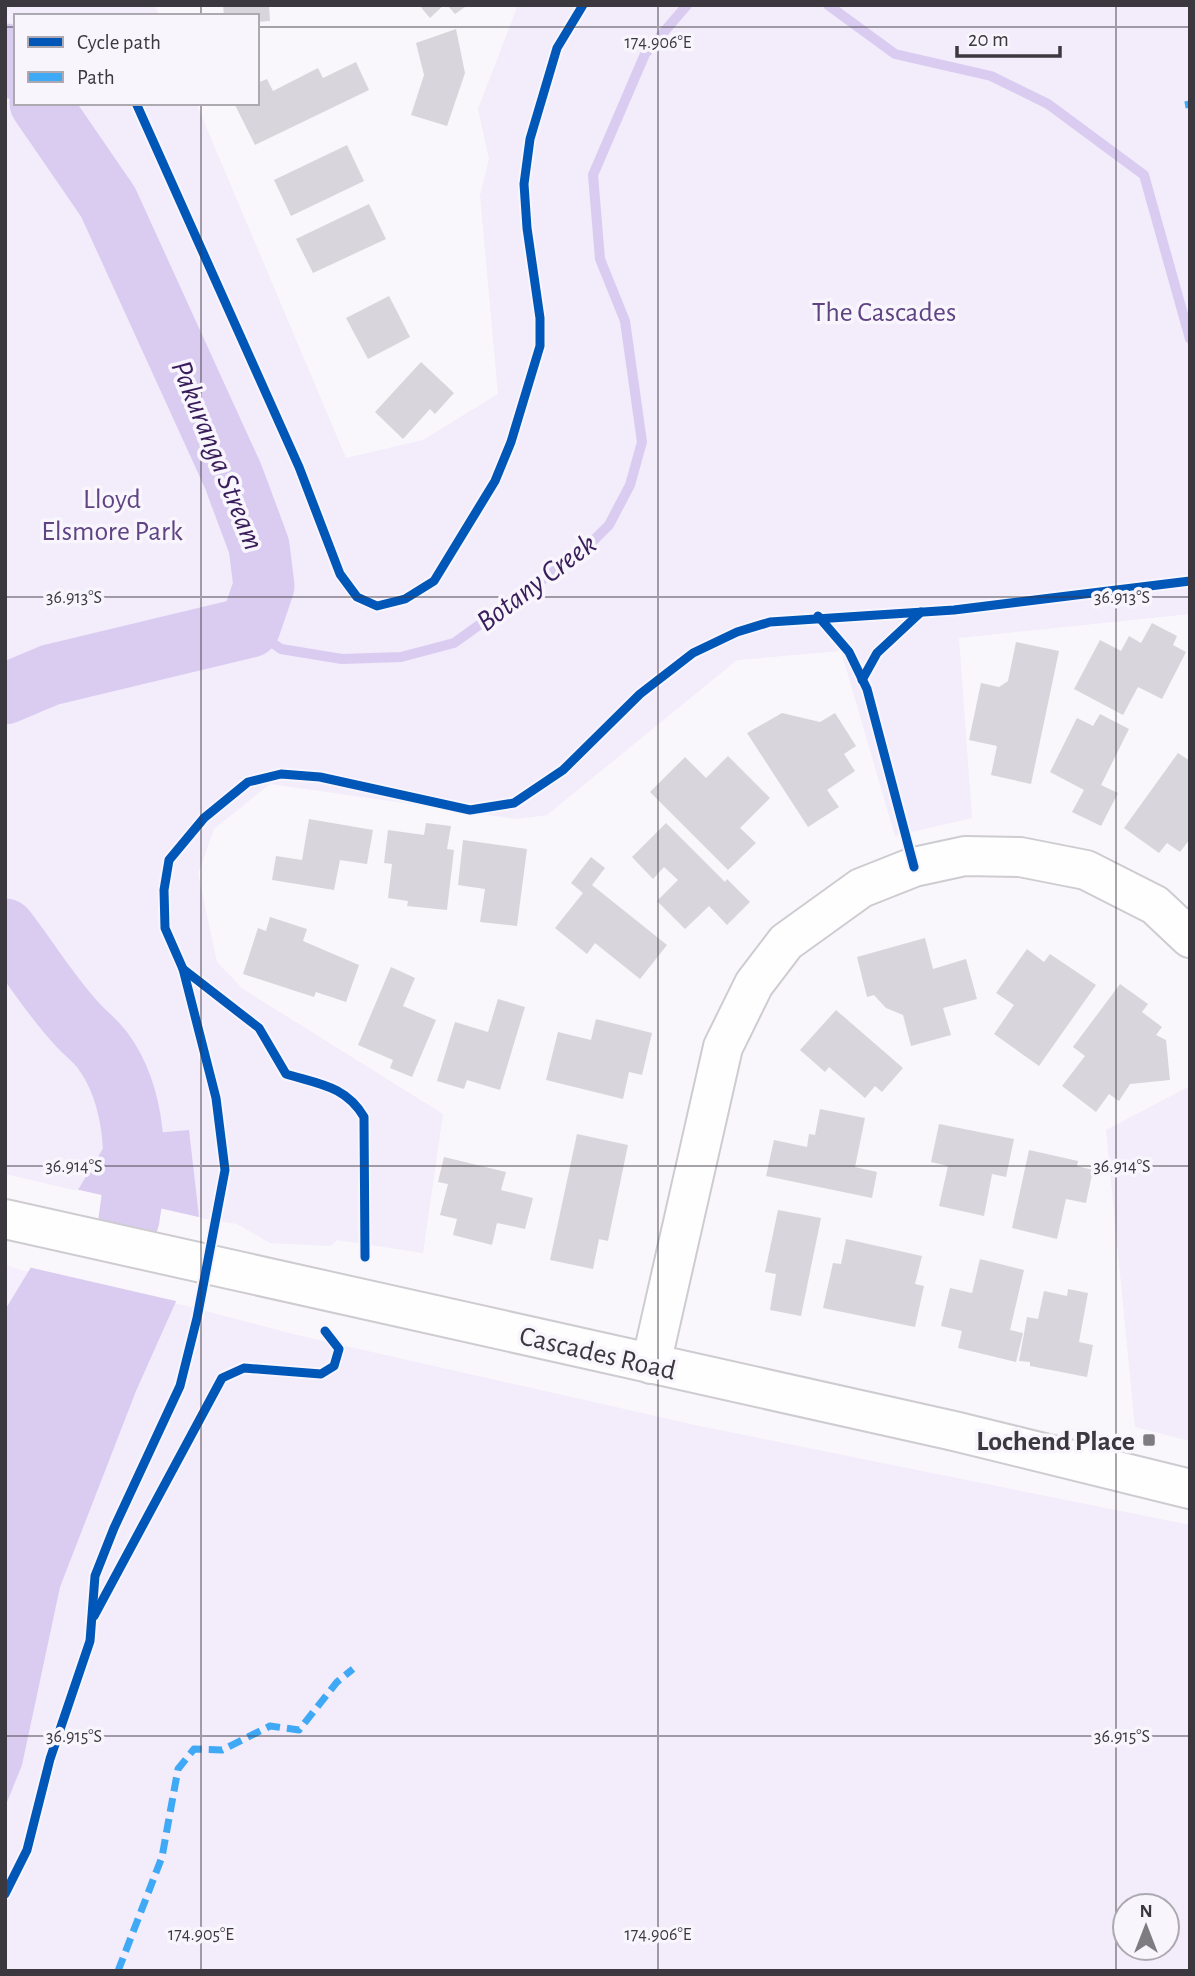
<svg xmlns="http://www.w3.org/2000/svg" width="1195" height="1976" font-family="'Alegreya Sans',sans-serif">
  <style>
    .built { fill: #f5effd }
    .green { fill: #f2ecfb; fill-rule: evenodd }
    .water { fill: #daccf1 }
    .pier { fill: #f9f7fb }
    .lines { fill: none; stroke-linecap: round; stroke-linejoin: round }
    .stream { stroke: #daccf1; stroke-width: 10 }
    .river { stroke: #daccf1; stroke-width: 61 }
    .building { fill: #d8d6dc }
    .minor-casing { stroke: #ceccd1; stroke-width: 42 }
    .major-casing { stroke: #ceccd1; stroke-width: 42 }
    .minor { stroke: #fefefe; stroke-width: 38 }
    .major { stroke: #fefefe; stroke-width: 38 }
    .quiet { stroke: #3fa9f5; stroke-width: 7; stroke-dasharray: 14 7; stroke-linecap: butt }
    .cycleway-casing { stroke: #f8f5fd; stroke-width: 13 }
    .cycleway { stroke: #0057b8; stroke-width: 9 }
    .ticks { fill: none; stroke: #3b3840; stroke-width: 2; stroke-opacity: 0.45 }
    .poi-dot { fill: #7e7b81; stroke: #f8f5fd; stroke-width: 2.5 }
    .labels { text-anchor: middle; stroke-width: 7; stroke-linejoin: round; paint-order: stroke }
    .park-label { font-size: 28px; fill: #5f4383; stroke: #f8f5fd }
    .street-label { font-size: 28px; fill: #3b3840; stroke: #f8f5fd }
    .poi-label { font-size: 28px; font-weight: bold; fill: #3b3840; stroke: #f8f5fd; text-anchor: end }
    .water-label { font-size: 30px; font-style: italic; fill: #391c5a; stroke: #f8f5fd }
    .ticks-label { font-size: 18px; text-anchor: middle; fill: #3b3840; stroke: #f8f5fd; stroke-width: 7; stroke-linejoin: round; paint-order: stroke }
  </style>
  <rect width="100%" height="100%" fill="#f9f7fb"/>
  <!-- built -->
  <polygon class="built" points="5,1265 43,1276 5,1328"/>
  <!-- green -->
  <g class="green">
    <path d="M5,5H155L159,16H16V103H196L346,458L423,440L498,394L480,195L489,159L478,109L518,5H1190V614L959,638L972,818L895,836L841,651L737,660L547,815L517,819L270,784L214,829L198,874L217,962L243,989L443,1114L423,1253L337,1240L331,1246L270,1243L237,1224L199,1218L202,1243L175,1303L297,1335L704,1427L1190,1525V1971H5V1310L78,1191L5,1174ZM1125,1906H1167V1948H1125Z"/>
    <polygon points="1190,1086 1190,1441 1135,1427 1106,1130"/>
  </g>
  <!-- water -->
  <polygon class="water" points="189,1130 202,1243 136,1391 60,1587 22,1765 5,1807 5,1310 110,1137"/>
  <!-- pier -->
  <polygon class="pier" points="75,1189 203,1218 205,1244 180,1302 28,1267"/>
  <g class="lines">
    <!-- stream -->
    <g class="stream">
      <polyline points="828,5 895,54 991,76 1048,104 1144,175 1190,339"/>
      <polyline points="250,627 281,649 342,659 401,657 454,643 585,549 609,525 630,485 642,442 625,321 600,259 593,175 645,54 687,5"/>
    </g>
    <!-- river -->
    <g class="river">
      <polyline points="5,54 16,69"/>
      <polyline points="5,694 50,675 250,627 264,586 259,546 233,476 108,202 40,103"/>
      <path d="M5,929C29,960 50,995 77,1024C85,1033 96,1041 103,1051C137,1097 138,1166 129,1219"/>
    </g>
  </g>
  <!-- building -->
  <g class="building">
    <polygon points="223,5 269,5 270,21 257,22 257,16 224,16"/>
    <polygon points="419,5 444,5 430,18"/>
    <polygon points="447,5 468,5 455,14"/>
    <polygon points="456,29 465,73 447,126 411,115 424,75 416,43"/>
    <polygon points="356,62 369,90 255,145 234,103 257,103 257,83 267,79 273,91 318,68 323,78"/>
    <polygon points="347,145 364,181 291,216 274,180"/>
    <polygon points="369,204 386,239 313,273 296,239"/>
    <polygon points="389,296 410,337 368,359 346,318"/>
    <polygon points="421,362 454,393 435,414 430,409 403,439 375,412"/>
    <polygon points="1152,623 1177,636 1173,645 1186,652 1162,699 1138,687 1123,715 1074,689 1100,640 1121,651 1129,636 1141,643"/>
    <polygon points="1016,642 1059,651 1031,784 991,775 997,746 969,740 981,683 999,687 1008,681"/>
    <polygon points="782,713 820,722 835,713 856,746 844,754 855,771 827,790 839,807 808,827 747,733"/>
    <polygon points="1100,714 1129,729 1101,785 1118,793 1101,826 1072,812 1084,790 1050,772 1077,718 1093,726"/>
    <polygon points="1178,753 1190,761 1190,839 1180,852 1167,843 1159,853 1124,828"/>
    <polygon points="728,756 770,798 740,828 756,843 728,870 650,792 685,757 706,778"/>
    <polygon points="309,819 373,830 367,864 340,860 334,890 272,880 276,856 302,860"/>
    <polygon points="426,823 451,826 447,849 454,850 447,910 407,906 408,901 388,898 392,864 384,863 388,830 424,835"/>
    <polygon points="666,823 725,882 727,879 750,902 727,925 709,906 685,929 657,901 678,880 664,867 653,879 632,857"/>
    <polygon points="463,840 527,849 517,926 480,922 485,889 458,885"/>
    <polygon points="591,857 605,868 592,885 667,945 640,979 595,943 587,954 555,928 583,893 571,883"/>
    <polygon points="270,917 307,929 303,941 359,965 346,1002 316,992 314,997 243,974 258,928 266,931"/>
    <polygon points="925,938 933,969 966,959 977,999 943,1008 951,1035 911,1046 903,1015 886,1008 874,995 867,997 857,957"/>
    <polygon points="1027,949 1044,962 1050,954 1096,985 1039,1066 994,1034 1014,1005 996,993"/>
    <polygon points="391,967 415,978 403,1006 436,1020 412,1077 390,1068 393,1060 358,1045"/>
    <polygon points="1120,984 1148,1004 1142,1012 1162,1027 1156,1035 1166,1040 1170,1080 1130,1084 1119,1101 1109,1094 1096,1112 1062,1086 1085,1056 1073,1047"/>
    <polygon points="498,999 525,1007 500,1090 467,1080 464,1089 437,1081 455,1022 488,1032"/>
    <polygon points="836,1010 903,1068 882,1092 875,1086 865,1098 829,1067 825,1072 800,1050"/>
    <polygon points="596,1019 652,1033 642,1075 629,1072 623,1099 546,1080 558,1032 591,1040"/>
    <polygon points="820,1109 865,1118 855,1167 877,1172 872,1198 766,1176 774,1140 807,1147 809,1134 815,1135"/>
    <polygon points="939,1124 1014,1139 1006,1177 992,1174 984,1216 939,1206 948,1166 931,1162"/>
    <polygon points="577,1134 628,1145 608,1241 599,1239 593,1269 550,1260"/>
    <polygon points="1029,1150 1078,1161 1077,1166 1093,1170 1086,1203 1066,1199 1057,1239 1012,1228"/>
    <polygon points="444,1157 506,1172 501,1190 533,1198 525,1229 497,1223 492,1245 453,1235 457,1219 440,1215 448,1184 438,1182"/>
    <polygon points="778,1210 821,1218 801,1316 770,1310 776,1274 765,1272"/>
    <polygon points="846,1239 922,1256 915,1284 924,1286 915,1327 823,1308 833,1263 841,1264"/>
    <polygon points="980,1259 1024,1270 1010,1330 1023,1333 1016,1362 958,1348 962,1331 941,1326 950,1288 972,1293"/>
    <polygon points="1068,1289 1088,1293 1079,1342 1093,1345 1087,1377 1030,1366 1030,1362 1019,1361 1027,1317 1038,1319 1044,1291 1067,1296"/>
  </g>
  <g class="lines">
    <defs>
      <polyline id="minor" points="651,1364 723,1047 754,984 786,942 861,888 914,867 965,856 1020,857 1086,870 1155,905 1190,938"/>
      <polyline id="major" points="5,1219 954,1431 1190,1489"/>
    </defs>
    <!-- minor casing -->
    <use href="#minor" class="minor-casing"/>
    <!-- major casing -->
    <use href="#major" class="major-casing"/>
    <!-- minor -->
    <use href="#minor" class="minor"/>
    <!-- major -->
    <use href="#major" class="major"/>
    <!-- quiet -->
    <g class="quiet">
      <polyline points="1185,105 1190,104"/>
      <polyline points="118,1971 162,1857 178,1769 194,1749 222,1750 270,1726 299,1730 337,1682 353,1669"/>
    </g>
    <defs>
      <g id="cycleway">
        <polyline points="136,103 299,467 340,574 357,597 377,606 405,599 434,581 495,481 511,442 540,346 540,318 527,228 524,184 530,139 557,48 583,5"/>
        <polyline points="818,616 849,652 867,689 914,867"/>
        <polyline points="862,680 877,653 921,612"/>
        <path d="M183,969L259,1028L286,1074C319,1084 346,1086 364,1117L365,1257"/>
        <polyline points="94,1616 222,1378 244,1368 321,1374 334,1366 339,1349 325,1331"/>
        <polyline points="5,1894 27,1850 50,1759 90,1641 95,1576 114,1528 180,1386 197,1318 225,1170 216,1098 183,969 165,928 164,890 169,860 204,818 248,782 281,774 320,777 470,810 514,803 563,770 640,694 693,653 737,632 770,622 954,610 1190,581"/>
      </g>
    </defs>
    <!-- cycleway casing -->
    <use href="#cycleway" class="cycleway-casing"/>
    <!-- cycleway -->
    <use href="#cycleway" class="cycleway"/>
  </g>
  <!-- ticks -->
  <path class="ticks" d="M201,5V16M658,5V1971M1116,5V1971M5,27H16M257,27H1190M201,103V1971M5,597H1190M5,1166H1190M5,1736H1190"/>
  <!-- markers -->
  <rect class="poi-dot" x="1142" y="1433" width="14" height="14" rx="3.5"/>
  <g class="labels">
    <!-- park labels -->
    <g class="park-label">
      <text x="884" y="321">The Cascades</text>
      <text x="112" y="508">Lloyd<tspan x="112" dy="32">Elsmore Park</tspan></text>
    </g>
    <!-- street labels -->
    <g class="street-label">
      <text transform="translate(598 1352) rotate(13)" y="10">Cascades Road</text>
    </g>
    <!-- poi labels -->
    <g class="poi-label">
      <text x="1135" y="1450">Lochend Place</text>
    </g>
    <!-- water labels -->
    <g class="water-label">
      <text transform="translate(218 455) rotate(68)" y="10">Pakuranga Stream</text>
      <text transform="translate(536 582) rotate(-37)" y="10">Botany Creek</text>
    </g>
  </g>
  <g class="ticks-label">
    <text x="658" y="48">174.906°E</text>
    <text x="74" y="603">36.913°S</text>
    <text x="1122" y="603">36.913°S</text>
    <text x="74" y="1172">36.914°S</text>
    <text x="1122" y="1172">36.914°S</text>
    <text x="74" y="1742">36.915°S</text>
    <text x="1122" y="1742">36.915°S</text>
    <text x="201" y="1940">174.905°E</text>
    <text x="658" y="1940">174.906°E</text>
  </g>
  <!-- border -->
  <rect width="1195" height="1976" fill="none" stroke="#3b3840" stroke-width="14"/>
  <!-- legend -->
  <rect x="14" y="14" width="245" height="91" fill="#f8f5fd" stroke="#aca9b1" stroke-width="2"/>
  <rect x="28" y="37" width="35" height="10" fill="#0057b8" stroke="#aca9b1" stroke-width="2"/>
  <text x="77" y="49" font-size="21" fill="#3b3840">Cycle path</text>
  <rect x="28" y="72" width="35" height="10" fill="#3fa9f5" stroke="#aca9b1" stroke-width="2"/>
  <text x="77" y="84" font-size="21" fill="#3b3840">Path</text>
  <!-- north arrow -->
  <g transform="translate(1146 1927)"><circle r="33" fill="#f8f5fd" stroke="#aca9b1" stroke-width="2"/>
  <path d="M0-5L12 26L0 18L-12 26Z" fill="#7e7b81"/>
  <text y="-10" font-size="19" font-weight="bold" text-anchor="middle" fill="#3b3840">N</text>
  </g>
  <!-- scale -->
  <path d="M957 46v10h103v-10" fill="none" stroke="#3b3840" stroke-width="3.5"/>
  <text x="968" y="46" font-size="21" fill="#3b3840" stroke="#f8f5fd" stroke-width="5" paint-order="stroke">20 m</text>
</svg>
